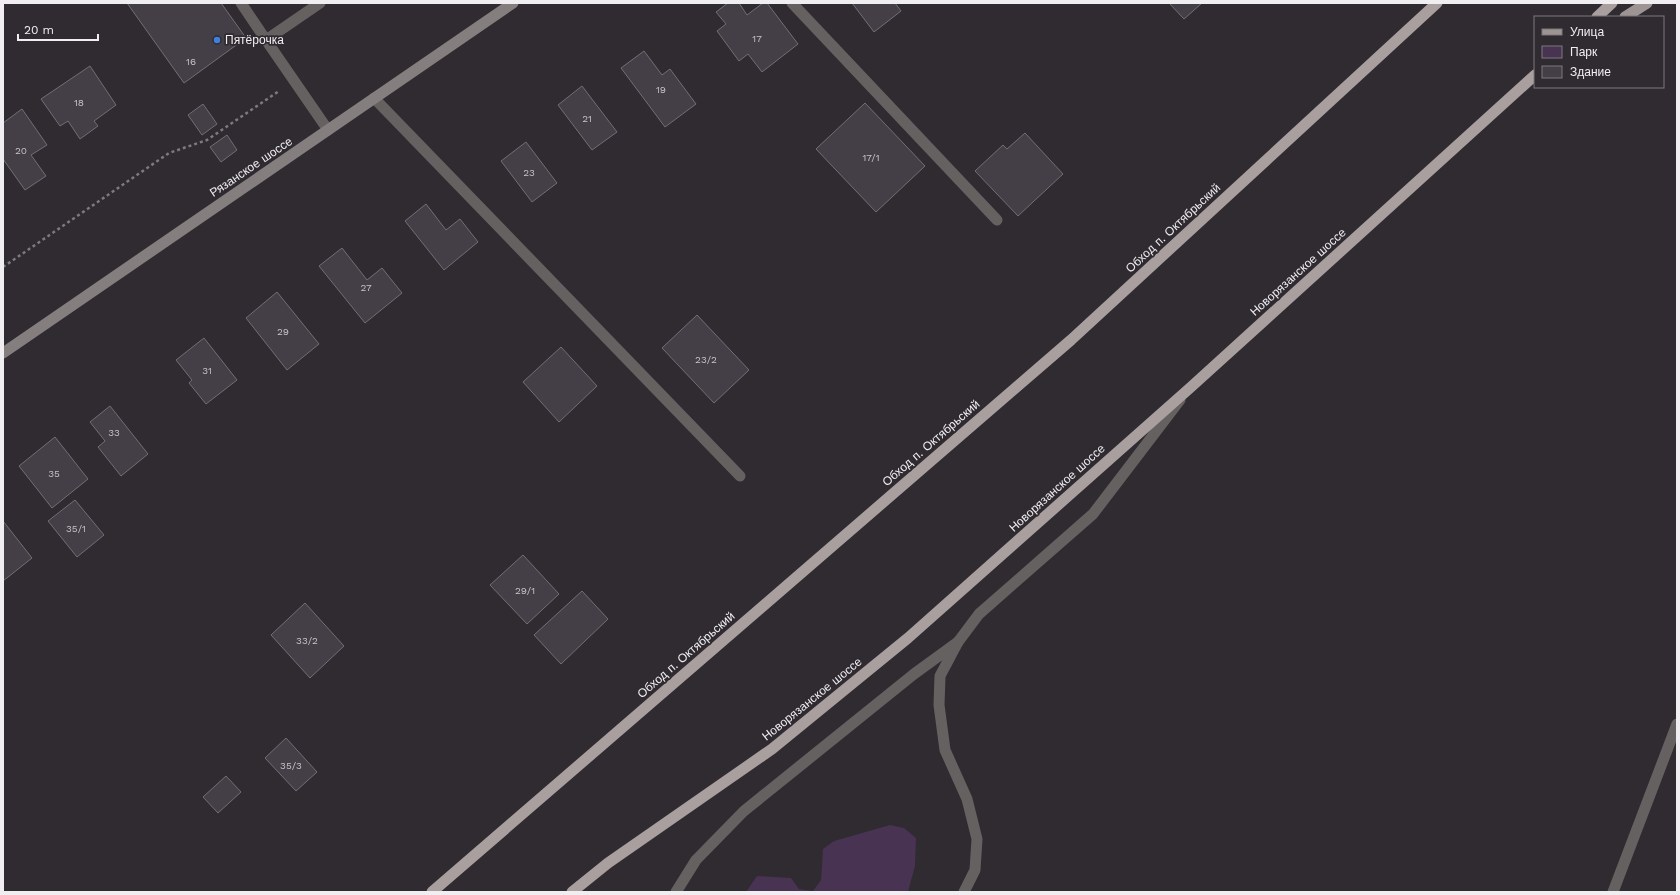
<svg xmlns="http://www.w3.org/2000/svg" width="1680" height="895" font-family="'Work Sans',sans-serif">
  <style>
    .green { fill: #483352 }
    .building { fill: #443f46; stroke: #726e75 }
    .lines { fill: none; stroke-linecap: round; stroke-linejoin: round }
    .path { stroke: #7d7a7f; stroke-width: 2.5; stroke-dasharray: 3 3; stroke-linecap: butt }
    .service { stroke: #666161; stroke-width: 11 }
    .minor { stroke: #666161; stroke-width: 11 }
    .secondary { stroke: #857e7e; stroke-width: 11 }
    .primary { stroke: #9d9594; stroke-width: 11 }
    .trunk { stroke: #a89f9e; stroke-width: 11 }
    .shop-dot { fill: #3f7fe0; stroke: #2f2b31; stroke-width: 1.5 }
    .labels { text-anchor: middle; stroke-width: 3.5; stroke-linejoin: round; paint-order: stroke }
    .number-label { font-size: 10px; fill: #c6c2c7 }
    .poi-label { font-size: 12px; fill: #f1eef2; stroke: #2f2b31; text-anchor: start }
    .street-label { font-size: 12px; fill: #f1eef2; stroke: #2f2b31 }
  </style>
  <rect width="100%" height="100%" fill="#2f2b31"/>
  <!-- green -->
  <polygon class="green" points="890,825 904,828 916,838 915,866 908,892 746,892 757,876 791,878 799,889 813,891 821,880 823,849 834,841"/>
  <!-- building -->
  <g class="building">
    <polygon points="127,3 221,3 246,38 184,83"/>
    <polygon points="728,3 739,3 747,15 763,3 767,3 798,44 762,72 748,54 739,61 717,31 726,24 716,12"/>
    <polygon points="852,3 895,3 901,11 874,32"/>
    <polygon points="1169,3 1202,3 1184,19"/>
    <polygon points="644,51 662,75 670,69 696,104 665,127 621,68"/>
    <polygon points="90,66 116,105 94,121 98,126 80,139 68,121 60,126 41,99"/>
    <polygon points="582,86 617,132 592,150 558,105"/>
    <polygon points="865,103 925,166 876,212 816,149"/>
    <polygon points="203,104 217,124 202,135 188,115"/>
    <polygon points="22,109 47,145 31,155 46,176 25,190 3,159 3,123"/>
    <polygon points="1025,133 1063,174 1018,216 975,171 1003,145 1007,149"/>
    <polygon points="227,135 237,150 221,162 210,147"/>
    <polygon points="526,142 557,183 532,202 501,161"/>
    <polygon points="426,204 446,230 460,219 478,242 444,270 405,221"/>
    <polygon points="342,248 367,280 382,268 402,293 365,323 319,266"/>
    <polygon points="277,292 319,344 287,370 246,318"/>
    <polygon points="697,315 749,370 714,403 662,348"/>
    <polygon points="204,338 237,380 206,404 189,383 192,380 176,360"/>
    <polygon points="561,347 597,386 559,422 523,382"/>
    <polygon points="110,406 148,454 121,476 98,447 105,441 90,422"/>
    <polygon points="55,437 88,479 52,508 19,466"/>
    <polygon points="75,500 104,535 77,557 48,521"/>
    <polygon points="3,521 32,558 3,581"/>
    <polygon points="523,555 559,594 527,624 490,585"/>
    <polygon points="582,591 608,619 561,664 534,635"/>
    <polygon points="305,603 344,646 310,678 271,635"/>
    <polygon points="286,738 317,772 296,791 265,758"/>
    <polygon points="226,776 241,792 218,813 203,797"/>
  </g>
  <g class="lines">
    <!-- path -->
    <polyline class="path" points="3,267 169,153 207,140 279,91"/>
    <!-- service -->
    <g class="service">
      <polyline points="241,3 266,40"/>
      <polyline points="320,3 266,40 328,130"/>
      <polyline points="792,3 997,220"/>
      <polyline points="374,98 740,476"/>
      <polyline points="676,892 696,860 744,811 914,674 958,642"/>
    </g>
    <!-- minor -->
    <g class="minor">
      <polyline points="964,892 975,870 977,839 967,799 945,750 939,705 940,676 958,642 979,614 1093,514 1180,400"/>
      <polyline points="1613,892 1677,724"/>
    </g>
    <!-- secondary -->
    <polyline class="secondary" points="3,353 513,3"/>
    <!-- primary -->
    <polyline class="primary" points="1625,17 1647,3"/>
    <!-- trunk -->
    <g class="trunk">
      <polyline points="1597,17 1612,3"/>
      <polyline points="432,892 1071,340 1437,3"/>
      <polyline points="572,892 608,863 772,749 908,638 1191,387 1535,75"/>
    </g>
  </g>
  <!-- markers -->
  <circle class="shop-dot" cx="217" cy="40" r="4"/>
  <g class="labels">
    <!-- number labels -->
    <g class="number-label">
      <text x="757" y="42">17</text>
      <text x="191" y="65">16</text>
      <text x="661" y="93">19</text>
      <text x="79" y="106">18</text>
      <text x="587" y="122">21</text>
      <text x="21" y="154">20</text>
      <text x="871" y="161">17/1</text>
      <text x="529" y="176">23</text>
      <text x="366" y="291">27</text>
      <text x="283" y="335">29</text>
      <text x="706" y="363">23/2</text>
      <text x="207" y="374">31</text>
      <text x="114" y="436">33</text>
      <text x="54" y="477">35</text>
      <text x="76" y="532">35/1</text>
      <text x="525" y="594">29/1</text>
      <text x="307" y="644">33/2</text>
      <text x="291" y="769">35/3</text>
    </g>
    <!-- poi labels -->
    <g class="poi-label">
      <text x="225" y="44">Пятёрочка</text>
    </g>
    <!-- street labels -->
    <g class="street-label">
      <text transform="translate(251 167) rotate(-34)" y="4">Рязанское шоссе</text>
      <text transform="translate(1173 228) rotate(-43)" y="4">Обход п. Октябрьский</text>
      <text transform="translate(1298 272) rotate(-42)" y="4">Новорязанское шоссе</text>
      <text transform="translate(931 443) rotate(-41)" y="4">Обход п. Октябрьский</text>
      <text transform="translate(1057 488) rotate(-42)" y="4">Новорязанское шоссе</text>
      <text transform="translate(686 655) rotate(-41)" y="4">Обход п. Октябрьский</text>
      <text transform="translate(812 699) rotate(-39)" y="4">Новорязанское шоссе</text>
    </g>
  </g>
  <!-- border -->
  <rect width="1680" height="895" fill="none" stroke="#f1eef2" stroke-width="8"/>
  <!-- legend -->
  <rect x="1534" y="16" width="130" height="72" fill="#2f2b31" stroke="#7d797e"/>
  <rect x="1542" y="29" width="20" height="6" fill="#9d9594" stroke="#7d797e"/>
  <text x="1570" y="36" font-size="12" fill="#f1eef2">Улица</text>
  <rect x="1542" y="46" width="20" height="12" fill="#483352" stroke="#7d797e"/>
  <text x="1570" y="56" font-size="12" fill="#f1eef2">Парк</text>
  <rect x="1542" y="66" width="20" height="12" fill="#443f46" stroke="#7d797e"/>
  <text x="1570" y="76" font-size="12" fill="#f1eef2">Здание</text>
  <!-- scale -->
  <path d="M18 34v6h80v-6" fill="none" stroke="#f1eef2" stroke-width="2"/>
  <text x="24" y="34" font-size="12" fill="#f1eef2" stroke="#2f2b31" stroke-width="3" paint-order="stroke">20 m</text>
</svg>
